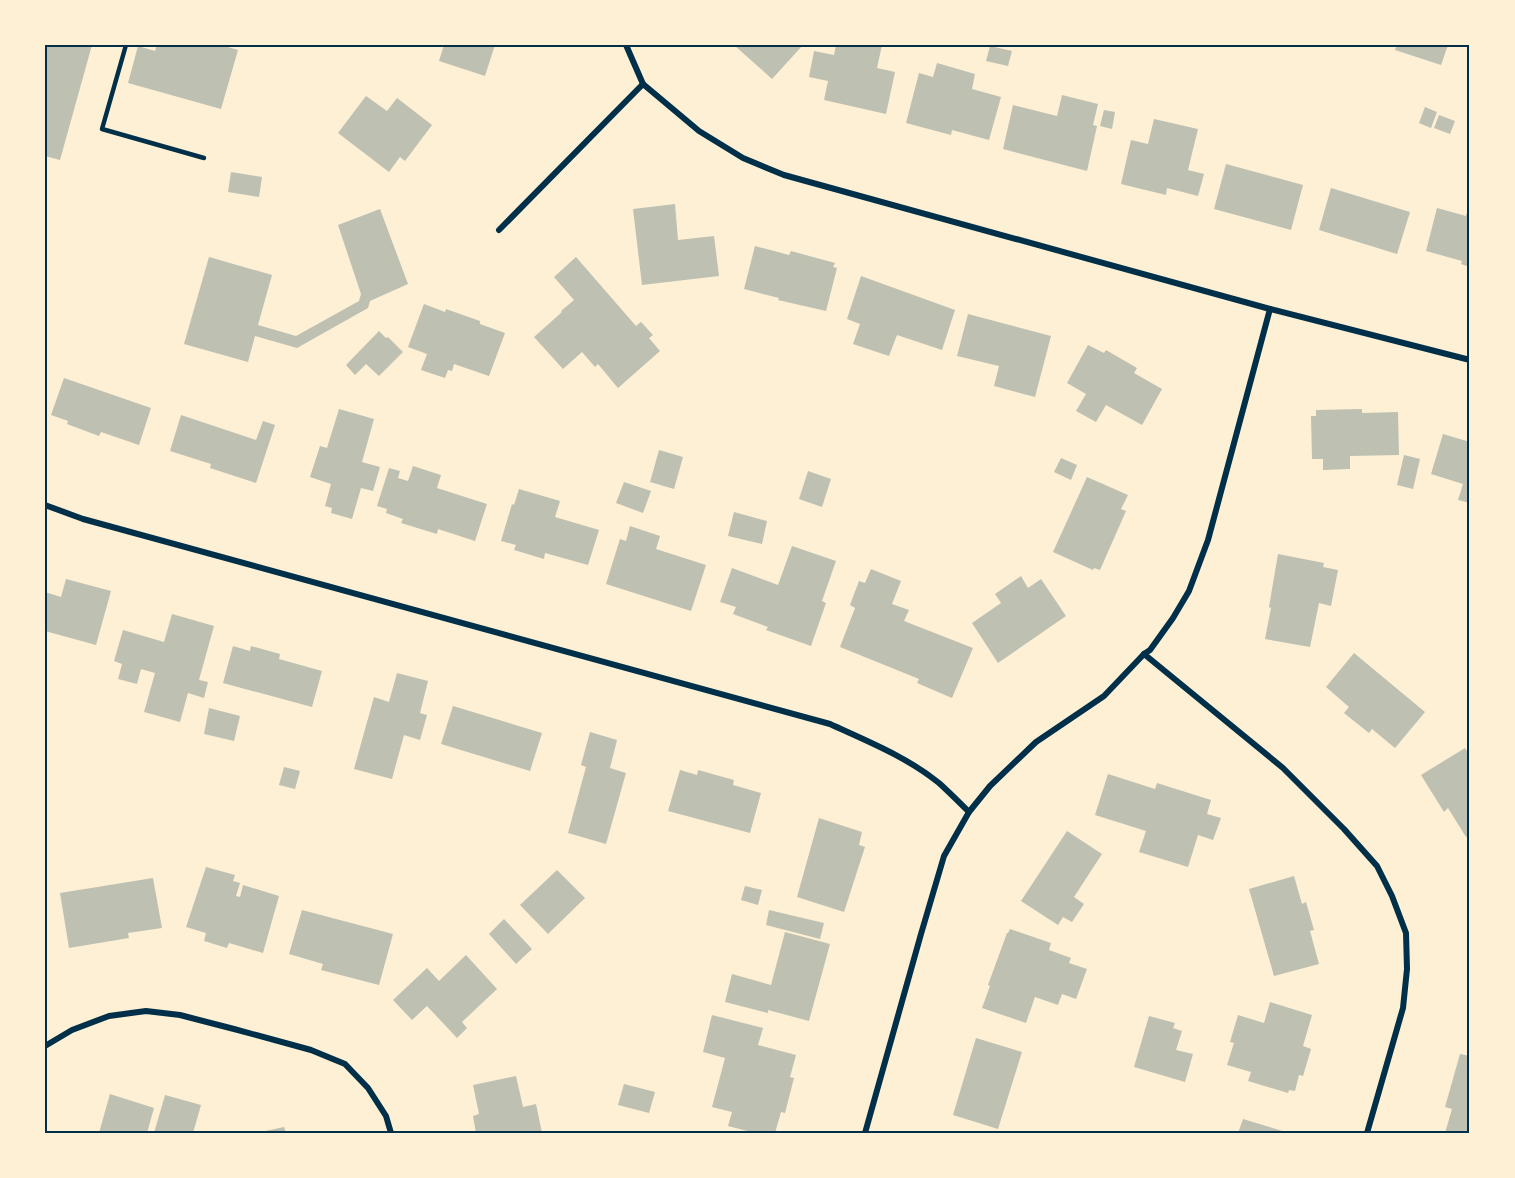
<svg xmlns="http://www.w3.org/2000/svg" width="1515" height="1178" font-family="'PT Sans Narrow',sans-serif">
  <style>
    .building { fill: #bec0b2 }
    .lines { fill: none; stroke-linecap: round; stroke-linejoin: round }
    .service { stroke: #003049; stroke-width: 4.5 }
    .minor { stroke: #003049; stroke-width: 6 }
    .neatline { fill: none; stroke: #003049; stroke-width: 2 }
  </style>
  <rect width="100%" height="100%" fill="#fdf0d5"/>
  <!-- building -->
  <g class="building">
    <polygon points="45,45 92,45 60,160 45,156"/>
    <polygon points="157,45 221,45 238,50 221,109 128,83 138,46 155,51"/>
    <polygon points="444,45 495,45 485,76 439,61"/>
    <polygon points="734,45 803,45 772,79"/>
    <polygon points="836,45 882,45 877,68 895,72 886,114 824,100 828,81 809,77 814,51 834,55"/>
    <polygon points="1397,45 1448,45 1441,65 1395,50"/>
    <polygon points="990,46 1012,51 1008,66 986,61"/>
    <polygon points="937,63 975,74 972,89 1001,97 989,140 952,130 951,135 906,123 919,73 933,77"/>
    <polygon points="1062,95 1098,104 1093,125 1097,126 1087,171 1003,149 1013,105 1057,116"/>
    <polygon points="366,96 387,111 397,98 432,125 405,161 400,157 389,172 338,133"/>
    <polygon points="1425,107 1437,112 1431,128 1419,123"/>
    <polygon points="1104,110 1115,112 1112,129 1100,126"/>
    <polygon points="1439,115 1455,121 1450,134 1434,128"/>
    <polygon points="1154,119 1198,129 1188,170 1204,174 1198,196 1167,188 1166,195 1121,184 1131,140 1148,144"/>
    <polygon points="1226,164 1303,185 1291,230 1214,209"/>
    <polygon points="231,172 262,177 259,197 228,192"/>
    <polygon points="1331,188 1410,212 1397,254 1319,230"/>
    <polygon points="675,204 678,240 714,236 719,276 642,285 633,209"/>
    <polygon points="1469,205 1470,267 1461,264 1462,261 1426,251 1437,208 1466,216"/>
    <polygon points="380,209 408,284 370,301 368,308 297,348 255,336 248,362 184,344 209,257 272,275 258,325 296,336 359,301 361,294 338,225"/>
    <polygon points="755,246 789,255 791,251 835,263 833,267 837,268 826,311 778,300 779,298 744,289"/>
    <polygon points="576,257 636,326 641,322 653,335 649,338 660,351 618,388 598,364 595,367 582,352 563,369 534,337 562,312 561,311 574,300 554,277"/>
    <polygon points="861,276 955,310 942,350 897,335 889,356 853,344 860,324 847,319"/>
    <polygon points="424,304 445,312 446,309 480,321 480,324 505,333 489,376 454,364 452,371 448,370 445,378 421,370 427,354 408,347"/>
    <polygon points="968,314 1051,336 1035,397 994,386 999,366 957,356"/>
    <polygon points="379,331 386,338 388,337 403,352 379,376 366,364 355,375 346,365"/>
    <polygon points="1088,345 1104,353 1106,350 1137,368 1134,373 1162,389 1142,425 1106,405 1096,422 1076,411 1086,394 1067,383"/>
    <polygon points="64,378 151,408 139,445 101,432 99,436 67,424 68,421 51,415"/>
    <polygon points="339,409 374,419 362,462 380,467 373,491 361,488 352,519 331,513 332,508 325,506 331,484 310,477 320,446 327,448"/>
    <polygon points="1362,409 1362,413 1398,412 1399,455 1350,456 1350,469 1323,470 1323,459 1312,459 1311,416 1316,416 1316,410"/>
    <polygon points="181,415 256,440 263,421 275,425 256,483 210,468 211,464 170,451"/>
    <polygon points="1443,434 1470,442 1470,503 1458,500 1463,484 1431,474"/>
    <polygon points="659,450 683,457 674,489 650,482"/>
    <polygon points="1404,455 1420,459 1413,489 1397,485"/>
    <polygon points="1061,458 1077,465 1071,480 1054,472"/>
    <polygon points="413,466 441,475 437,488 487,504 475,541 438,529 437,534 401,523 403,519 386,513 387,509 377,506 389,468 400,471 398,478 408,481"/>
    <polygon points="808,471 831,479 822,507 799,499"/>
    <polygon points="1087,477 1128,495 1121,509 1126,511 1100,570 1094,568 1093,570 1053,552"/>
    <polygon points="624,482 651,491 643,513 616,503"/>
    <polygon points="519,489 560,501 555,517 599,530 588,565 545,553 544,559 514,550 516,545 501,541 512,504 514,505"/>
    <polygon points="734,512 767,521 762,544 728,536"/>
    <polygon points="630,526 660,536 656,549 706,565 691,611 606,584 620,539 626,541"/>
    <polygon points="792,546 836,561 822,601 826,603 811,646 766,630 768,627 733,614 736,607 720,602 732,568 778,585"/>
    <polygon points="1278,554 1324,563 1323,567 1338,570 1331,606 1319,603 1310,647 1265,639 1271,608 1269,607"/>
    <polygon points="871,569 901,581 892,604 909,610 904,621 973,648 952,698 917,683 919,679 840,647 855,608 850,605 859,581 865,583"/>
    <polygon points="1021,576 1028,588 1041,579 1066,616 998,663 972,623 1001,603 995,594"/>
    <polygon points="66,579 111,591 96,645 45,631 45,592 61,597"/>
    <polygon points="172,614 214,626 199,680 208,682 204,698 188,693 180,722 144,712 155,673 141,669 137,684 118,679 122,664 114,661 123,630 164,642"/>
    <polygon points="233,646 250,651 251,646 280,654 279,659 322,671 312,707 223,683"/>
    <polygon points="1354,653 1425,712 1395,748 1372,729 1369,733 1344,713 1349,707 1326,687"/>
    <polygon points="397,673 428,681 420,713 427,715 420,740 404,735 392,779 354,769 374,697 389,702"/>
    <polygon points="453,706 542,733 530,771 441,744"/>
    <polygon points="209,708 240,716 234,741 204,734"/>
    <polygon points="590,732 617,740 610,768 626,773 606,844 568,833 586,767 581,765"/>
    <polygon points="1465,748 1470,756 1470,835 1466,837 1448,808 1444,812 1421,775"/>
    <polygon points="284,767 300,771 295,789 279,785"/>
    <polygon points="680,770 697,775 698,770 734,780 733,785 761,793 750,833 668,811"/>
    <polygon points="1108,774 1155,789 1157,783 1211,800 1207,814 1221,818 1213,840 1198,835 1188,867 1139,852 1146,831 1095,815"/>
    <polygon points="819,818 862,832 859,845 865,847 844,912 797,897"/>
    <polygon points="1067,831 1102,854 1074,897 1084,904 1072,922 1063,917 1058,925 1021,901"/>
    <polygon points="206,867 235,875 233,881 240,883 236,896 240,897 243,885 279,896 263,953 229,943 227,948 204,941 206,933 186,927"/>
    <polygon points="557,870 585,898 548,934 520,905"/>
    <polygon points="1294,876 1302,904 1306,902 1314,930 1310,931 1319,964 1274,976 1249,889"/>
    <polygon points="153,878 162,928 128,933 129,938 69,948 60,893"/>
    <polygon points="745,886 762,890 758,905 741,900"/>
    <polygon points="302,910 393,934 379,985 321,970 323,964 289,954"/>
    <polygon points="769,910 824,923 820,939 766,925"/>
    <polygon points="504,919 532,949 516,964 489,934"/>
    <polygon points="1010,929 1051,943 1049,950 1071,958 1069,963 1087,969 1076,999 1062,994 1058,1005 1035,997 1026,1023 982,1008 990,986 988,985 1007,933 1008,933"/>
    <polygon points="785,932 830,944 809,1021 768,1010 768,1013 725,1002 732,974 771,985"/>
    <polygon points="466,955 497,989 462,1022 467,1028 457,1038 427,1006 412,1020 393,1000 427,968 439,981"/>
    <polygon points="1270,1002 1312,1015 1303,1046 1311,1049 1303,1076 1299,1075 1295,1091 1289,1090 1288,1093 1248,1081 1251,1072 1227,1065 1234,1043 1230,1042 1238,1015 1264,1023"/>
    <polygon points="712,1015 763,1028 758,1045 796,1055 790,1077 794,1078 785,1113 781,1112 775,1133 755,1133 728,1126 732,1112 712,1107 725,1058 703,1052"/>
    <polygon points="1149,1016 1175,1023 1173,1028 1182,1031 1176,1050 1193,1054 1185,1082 1134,1067"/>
    <polygon points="976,1038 1022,1052 998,1129 953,1115"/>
    <polygon points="1460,1054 1470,1056 1470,1133 1445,1133 1452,1109 1445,1107"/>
    <polygon points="516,1076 523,1107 536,1104 542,1133 476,1133 473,1116 479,1114 473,1085"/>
    <polygon points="624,1084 655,1092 649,1113 618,1105"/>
    <polygon points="110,1094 154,1108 147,1133 99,1133"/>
    <polygon points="165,1095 201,1105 193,1133 154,1133"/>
    <polygon points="1243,1119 1286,1132 1286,1133 1238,1133"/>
    <polygon points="284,1127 286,1133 261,1133 261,1132"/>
  </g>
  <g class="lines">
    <!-- service -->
    <polyline class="service" points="126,45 102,129 204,158"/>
    <!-- minor -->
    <g class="minor">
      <polyline points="626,45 643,84 699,131 743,158 784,175 1270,309 1470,360"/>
      <polyline points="499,230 643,84"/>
      <path d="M45,505L83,519L830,724C867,741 907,757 939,783C949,792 959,802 969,812"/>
      <polyline points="1144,654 1283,768 1344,829 1377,866 1392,896 1406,933 1407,969 1403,1008 1367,1133"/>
      <polyline points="45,1046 72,1030 109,1016 146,1011 180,1015 234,1029 311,1050 345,1064 368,1088 386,1116 391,1133"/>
      <polyline points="865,1133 921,934 944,856 969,812 990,786 1036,742 1104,696 1144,654 1150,650 1173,618 1189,591 1208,540 1270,309"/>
    </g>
  </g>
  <!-- border -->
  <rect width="1515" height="1178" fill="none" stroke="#fdf0d5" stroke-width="93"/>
  <rect x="46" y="46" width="1422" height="1086" class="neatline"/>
</svg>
